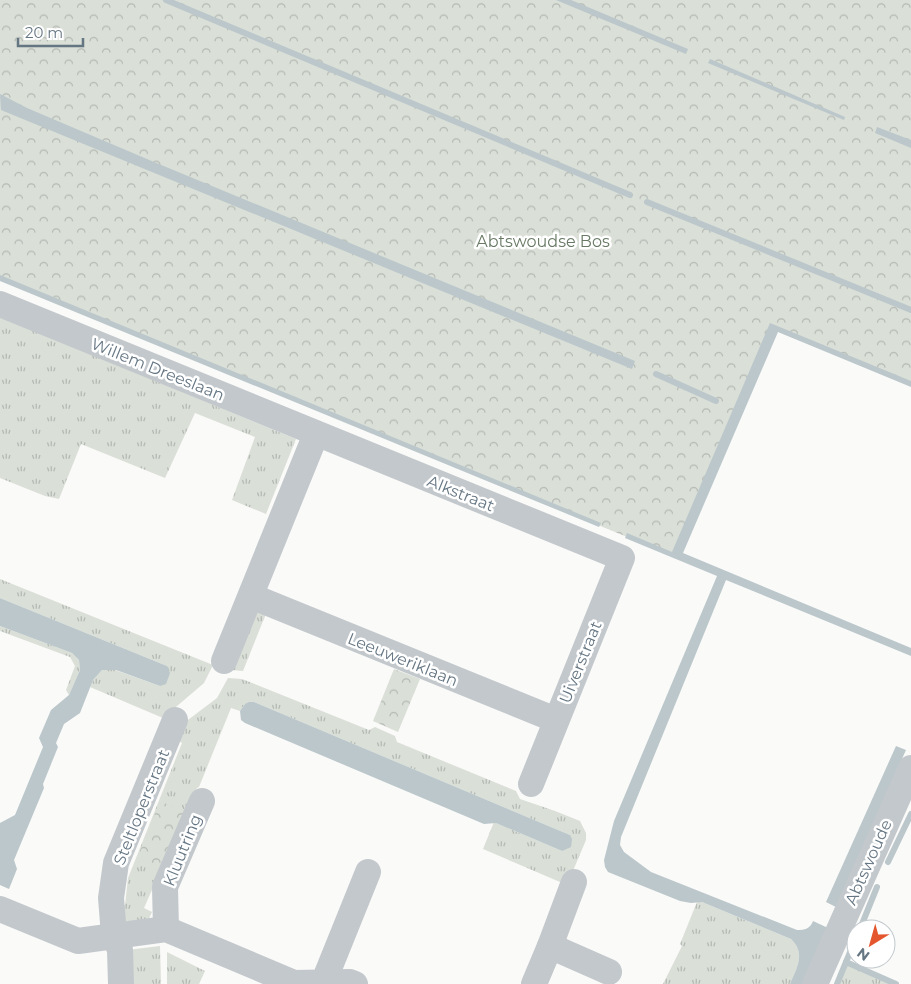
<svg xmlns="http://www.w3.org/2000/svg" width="911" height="984" font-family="Montserrat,sans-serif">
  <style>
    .grass { fill: url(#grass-tufts) }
    .park { fill: url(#park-crowns) }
    .water { fill: #bbc7cb }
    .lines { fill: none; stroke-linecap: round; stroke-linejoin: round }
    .stream { stroke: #bbc7cb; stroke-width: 6 }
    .minor { stroke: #c3c8cc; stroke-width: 26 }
    .labels { text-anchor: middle; stroke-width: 5; stroke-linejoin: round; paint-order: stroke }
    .park-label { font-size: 16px; fill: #687a64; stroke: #fff }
    .street-label { font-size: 16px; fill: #657683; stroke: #fff }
  </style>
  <defs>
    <pattern id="grass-tufts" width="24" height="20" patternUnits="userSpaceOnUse" patternTransform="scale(1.25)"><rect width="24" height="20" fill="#dadfd7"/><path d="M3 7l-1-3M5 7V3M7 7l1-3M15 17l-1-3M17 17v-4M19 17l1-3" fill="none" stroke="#b4b9b4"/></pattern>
    <pattern id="park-crowns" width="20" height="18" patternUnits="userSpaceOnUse" patternTransform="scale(1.25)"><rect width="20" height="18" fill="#dadfd7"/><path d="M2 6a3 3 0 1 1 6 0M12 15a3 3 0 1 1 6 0" fill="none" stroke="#b4b9b4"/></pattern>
  </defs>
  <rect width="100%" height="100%" fill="#fafaf8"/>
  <!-- grass -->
  <g class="grass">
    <polygon points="0,317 296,439 266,514 232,500 255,437 195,413 165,478 81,444 59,499 45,496 0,478"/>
    <polygon points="0,579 213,665 204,683 163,718 90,687 93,680 102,670 115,670 160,686 167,666 0,598"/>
    <polygon points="267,611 243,671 232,670 255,613"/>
    <polygon points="0,626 72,653 79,660 80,670 69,695 66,690 75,666 70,657 0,631"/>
    <polygon points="228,678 242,679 369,730 375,727 395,736 397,742 516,791 520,799 555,811 580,821 586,833 586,840 567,885 483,849 494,822 562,851 570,835 254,702 245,704 240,711 231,708 199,787 197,788 144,908 152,912 147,923 124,930 116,905 125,905 128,878 182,743 175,738 180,726 217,698"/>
    <path d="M697,902H702L791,939C806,954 797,967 790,984H663L682,946L680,944Z"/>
    <polygon points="160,946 161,984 127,984 127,950"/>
    <polygon points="167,952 205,971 199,984 167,984"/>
    <polygon points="846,962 896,984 836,984"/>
  </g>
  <!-- park -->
  <g class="park">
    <polygon points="0,0 911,0 911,385 771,329 676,557 0,280"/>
    <polygon points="394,669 420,679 398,732 373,721"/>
    <polygon points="160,801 185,812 160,868 137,858"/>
  </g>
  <!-- water -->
  <g class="water">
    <polygon points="556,0 571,0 688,49 686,54"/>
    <polygon points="710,59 845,117 844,120 708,63"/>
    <polygon points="0,94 27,108 154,162 635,361 632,369 1,110"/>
    <polygon points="877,127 911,140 911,148 875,133"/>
    <polygon points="0,275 601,523 599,527 0,281"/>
    <path d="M770,323L911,381V387L778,332L683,553L911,648V656L726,580L621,837L620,845L624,852L651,872L797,930C805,930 810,929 813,921L828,928L803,984H790C797,967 806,954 791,939L702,902L691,903L680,901L608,872L605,867L604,860L614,821L717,576L625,538L627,533L672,552Z"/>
    <polygon points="0,598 167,666 170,673 166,684 160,686 116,670 102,670 93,680 80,713 64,724 56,743 58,747 43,784 44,788 14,860 17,869 9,889 0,885 0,823 15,815 43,747 39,738 51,710 69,695 80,670 79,660 72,653 0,626"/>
    <polygon points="249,702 254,702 570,835 572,839 571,847 562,851 496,823 484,824 245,723 241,720 240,711 245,704"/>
    <polygon points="896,746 906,750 836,907 826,902"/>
  </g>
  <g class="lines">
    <!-- stream -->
    <g class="stream">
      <polyline points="166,0 630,195"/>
      <polyline points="647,202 911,310"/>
      <polyline points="656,374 716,401"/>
      <polyline points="888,862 911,814"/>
      <polyline points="860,929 877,887"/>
      <polyline points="846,962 856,938"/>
      <polyline points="837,984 846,962 896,984"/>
    </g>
    <!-- minor -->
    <g class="minor">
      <polyline points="0,304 622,558 531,784"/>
      <polyline points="251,596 556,720"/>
      <polyline points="224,661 316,434"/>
      <polyline points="0,909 78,941 166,929 294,983 350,982 355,984"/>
      <polyline points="166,929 165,887 202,801"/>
      <polyline points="550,946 574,882"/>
      <polyline points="324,981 368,872"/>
      <polyline points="121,984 120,950 114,935 111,898 116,863 175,720"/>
      <polyline points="534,984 550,946 609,972"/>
      <polyline points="815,984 911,768"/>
    </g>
  </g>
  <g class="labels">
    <!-- park labels -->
    <g class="park-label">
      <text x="543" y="247">Abtswoudse Bos</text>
    </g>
    <!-- street labels -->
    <g class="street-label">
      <text transform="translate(158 369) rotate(22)" y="6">Willem Dreeslaan</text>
      <text transform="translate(461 493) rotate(22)" y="6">Alkstraat</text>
      <text transform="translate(403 659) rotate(22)" y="6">Leeuweriklaan</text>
      <text transform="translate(580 662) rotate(-68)" y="6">Uiverstraat</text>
      <text transform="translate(141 807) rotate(-68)" y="6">Steltloperstraat</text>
      <text transform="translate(182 850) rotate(-68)" y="6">Kluutring</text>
      <text transform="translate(868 862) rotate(-66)" y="6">Abtswoude</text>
    </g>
  </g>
  <!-- north arrow -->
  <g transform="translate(871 944) rotate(217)"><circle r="24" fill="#ffffff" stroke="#c1c8cd"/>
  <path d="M0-4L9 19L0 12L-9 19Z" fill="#e4572e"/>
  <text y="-8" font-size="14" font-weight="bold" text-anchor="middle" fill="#657683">N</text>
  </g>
  <!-- scale -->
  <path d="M18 38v8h65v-8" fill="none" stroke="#657683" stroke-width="2.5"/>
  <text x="25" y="38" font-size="15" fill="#657683" stroke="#ffffff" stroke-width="4" paint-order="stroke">20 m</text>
</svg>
